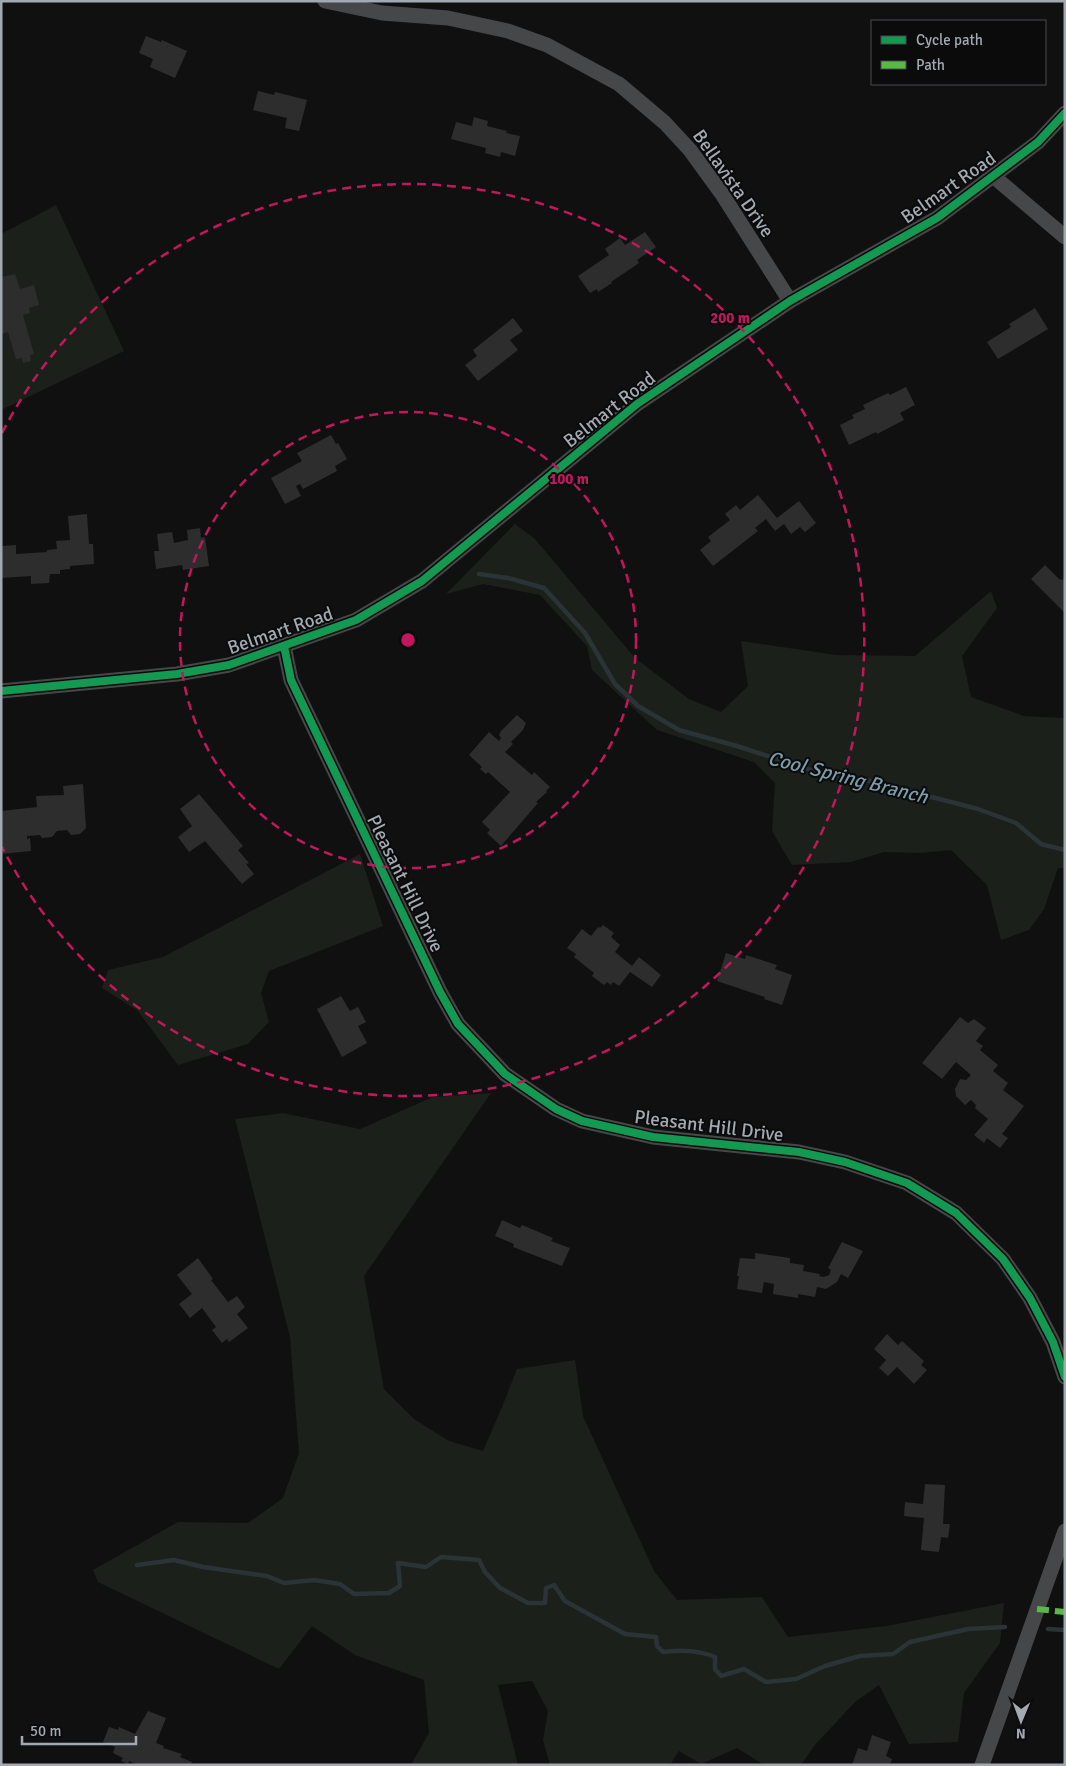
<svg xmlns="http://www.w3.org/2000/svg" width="1066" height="1766" font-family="Signika,sans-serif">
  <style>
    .green { fill: #1b201b }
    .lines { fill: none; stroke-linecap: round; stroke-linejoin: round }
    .stream { stroke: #2a3336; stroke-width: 4.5 }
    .building { fill: #2d2d2e }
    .street { stroke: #454749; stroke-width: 15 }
    .quiet { stroke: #58b947; stroke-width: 6; stroke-dasharray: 12 6; stroke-linecap: butt }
    .cycleway-casing { stroke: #0b0b0c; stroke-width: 11 }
    .cycleway { stroke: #139951; stroke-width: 8 }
    .ring { fill: none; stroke: #c2185b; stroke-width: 2.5; stroke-dasharray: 9 6 }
    .labels { text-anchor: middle; stroke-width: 4; stroke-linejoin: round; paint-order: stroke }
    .street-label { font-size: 19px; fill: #a3a9b1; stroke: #0b0b0c }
    .water-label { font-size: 20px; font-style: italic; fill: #7c9baa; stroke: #0b0b0c }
    .centre { fill: #c2185b; stroke: #0b0b0c; stroke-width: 2.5 }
    .ring-label { font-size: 15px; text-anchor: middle; font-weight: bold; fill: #c2185b; stroke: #0b0b0c; stroke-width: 4; stroke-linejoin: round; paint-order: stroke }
  </style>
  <rect width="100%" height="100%" fill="#101011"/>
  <!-- green -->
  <g class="green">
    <polygon points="56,205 124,351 1,410 1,234"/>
    <polygon points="515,524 535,539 635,658 689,699 721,712 748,686 741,641 836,655 915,656 991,591 997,608 962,656 971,697 1024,716 1065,718 1065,868 1058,868 1044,909 1029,930 1001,940 987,885 951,850 920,853 884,852 851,862 792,865 772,831 775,783 754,762 657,730 592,670 587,646 540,595 483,584 446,594"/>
    <polygon points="360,854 383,926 269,971 261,993 269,1022 248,1044 178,1065 137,1010 102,988 108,970 163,957"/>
    <polygon points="491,1093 364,1276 384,1389 414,1419 449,1441 483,1451 502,1407 517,1369 575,1360 583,1416 654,1571 677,1600 762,1597 788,1637 887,1626 1004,1603 1000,1643 964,1693 958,1742 909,1744 879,1685 855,1702 814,1746 801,1765 764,1765 737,1748 701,1764 679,1751 670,1765 550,1765 543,1740 548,1711 532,1681 498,1685 518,1765 484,1765 483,1763 478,1765 411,1765 429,1733 424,1680 355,1655 312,1626 279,1669 98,1582 93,1570 178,1522 248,1523 283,1498 299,1453 290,1337 235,1119 283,1113 360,1129 433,1097"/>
  </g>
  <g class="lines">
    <!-- stream -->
    <g class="stream">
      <polyline points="479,574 508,578 544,588 585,633 615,684 638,706 679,730 737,746 823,774 862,779 978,809 1016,823 1041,844 1065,850"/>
      <path d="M137,1565L174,1560L203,1567L267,1576L284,1583L314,1580L340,1584L354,1594L389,1593L400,1586L398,1563L426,1567L441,1557L479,1560L485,1572L500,1588L528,1603H545L546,1588L554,1585L565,1601L625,1634L656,1637L657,1646L663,1652C682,1650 698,1650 715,1657V1669L721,1676L744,1669L766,1682L796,1679L825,1666L860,1656L893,1654L910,1642L968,1629L1005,1627"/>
      <polyline points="1048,1629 1065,1630"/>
    </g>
  </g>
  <!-- building -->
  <g class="building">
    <polygon points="146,36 161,42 162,40 187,51 175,78 150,67 153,59 139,53"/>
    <polygon points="258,91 274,95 275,92 307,100 299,131 285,128 287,118 253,110"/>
    <polygon points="474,117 488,121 487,126 507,131 506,133 520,136 515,156 501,152 500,157 485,153 486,148 451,139 456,122 472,126"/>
    <polygon points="645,232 656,247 637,260 639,263 611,282 612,283 598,292 597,289 590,293 578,276 609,255 605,249 620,238 625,245"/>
    <polygon points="15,274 20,289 34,285 39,305 29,308 30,313 23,315 34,354 30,355 31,361 23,363 22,358 16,359 8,332 1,334 1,277"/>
    <polygon points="1035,308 1048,329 998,359 987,342 1011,327 1009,324"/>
    <polygon points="513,318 523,331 510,340 518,350 478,381 465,365 477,356 473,350"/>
    <polygon points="906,387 915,405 900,413 904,420 877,434 876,432 849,445 840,425 854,418 852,415 865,409 863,405 888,393 890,395"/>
    <polygon points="331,435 336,444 338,443 347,459 335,466 337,471 303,489 300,484 296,486 301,496 285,504 271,478 302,461 297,453"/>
    <polygon points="758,495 777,518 799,501 816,523 805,532 800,527 791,534 784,524 775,531 766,519 755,528 758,531 713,566 700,550 711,541 708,537 730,520 725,514 736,505 740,510"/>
    <polygon points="87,514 89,544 93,544 94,564 70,566 70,569 60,570 60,574 50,574 49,583 31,584 31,576 1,578 1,546 16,545 16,554 47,552 47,550 57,549 56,541 70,540 68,516"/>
    <polygon points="200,528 201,538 205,537 209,566 183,570 182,565 156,569 154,551 159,551 157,534 172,532 174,543 188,540 187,530"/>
    <polygon points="1045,565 1059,579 1063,580 1065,574 1065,613 1031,579"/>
    <polygon points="517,715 526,723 523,730 511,742 513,744 505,752 532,775 534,772 550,787 546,791 547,792 536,802 538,803 501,846 487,833 490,830 482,822 510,792 488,772 486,774 480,769 482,767 469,755 489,732 499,741 501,738 499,735 501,731"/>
    <polygon points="83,784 86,828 80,834 71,835 67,830 57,831 52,837 42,838 40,835 27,836 27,839 30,838 31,851 1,854 1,811 37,807 36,796 64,795 63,786"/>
    <polygon points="199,794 243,846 238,850 249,863 246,864 254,874 242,884 205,841 189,852 178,837 192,826 180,809"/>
    <polygon points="603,925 614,933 611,937 620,945 615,952 632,966 639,957 661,975 652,987 630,972 619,986 613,982 611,985 607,982 604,985 592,976 594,973 574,957 576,954 567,948 582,929 591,936 598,927 600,928"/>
    <polygon points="726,953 745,959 746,955 777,965 775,969 792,975 782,1005 764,999 765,997 717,981"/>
    <polygon points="341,996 350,1011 358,1007 366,1022 358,1026 367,1043 342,1057 317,1009"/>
    <polygon points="960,1017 968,1023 974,1019 986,1028 976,1041 983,1046 980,1050 998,1065 993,1071 1008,1083 1003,1090 1024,1106 1002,1134 1008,1138 1000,1148 987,1138 984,1143 974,1135 988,1119 975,1108 976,1105 971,1100 965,1105 956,1096 955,1089 960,1079 966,1080 971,1075 956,1062 942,1079 922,1063"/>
    <polygon points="502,1220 520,1228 522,1225 553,1238 551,1241 570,1248 562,1266 513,1247 514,1244 495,1236"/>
    <polygon points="842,1242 863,1251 848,1278 841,1274 837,1282 826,1289 817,1287 815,1297 798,1294 798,1298 773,1294 774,1284 764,1282 762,1293 737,1289 739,1276 737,1276 740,1258 755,1259 755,1253 790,1258 790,1263 804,1265 803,1271 820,1274 819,1276 824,1277 829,1275 831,1270 828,1268"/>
    <polygon points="198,1258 213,1279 211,1280 228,1302 237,1296 245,1307 237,1314 248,1328 229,1342 227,1339 222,1343 212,1330 216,1327 202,1308 190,1318 179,1304 192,1294 177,1275"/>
    <polygon points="887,1334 898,1345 902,1341 924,1361 921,1365 927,1370 914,1384 897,1367 888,1376 879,1368 886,1360 874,1349"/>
    <polygon points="925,1484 945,1485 943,1524 950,1524 948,1538 941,1537 939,1552 921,1550 924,1518 904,1516 905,1502 923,1504"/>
    <polygon points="148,1711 166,1718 156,1743 164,1746 163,1748 182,1754 180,1757 192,1762 191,1765 138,1765 129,1761 128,1764 121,1761 123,1758 113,1753 115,1747 103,1742 109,1727 118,1730 119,1727 135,1734"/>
    <polygon points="872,1735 891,1742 886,1756 892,1759 890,1765 852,1765 858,1748 867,1751"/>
  </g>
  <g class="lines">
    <!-- street -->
    <g class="street">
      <polyline points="325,1 382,13 448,18 508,31 547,45 619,84 665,123 690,150 722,194 790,301"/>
      <polyline points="993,176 1065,237"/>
      <polyline points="284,646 291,680 440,992 458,1024 505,1074 556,1109 582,1121 653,1137 799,1152 845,1162 907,1183 956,1213 1003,1259 1030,1298 1053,1342 1065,1377"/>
      <polyline points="1,691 177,674 229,665 356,620 422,581 637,404 790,301 937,218 1038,142 1065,113"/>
      <polyline points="982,1765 1065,1531"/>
    </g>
    <!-- quiet -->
    <polyline class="quiet" points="1037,1609 1065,1612"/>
    <defs>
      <g id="cycleway">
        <polyline points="284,646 291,680 440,992 458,1024 505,1074 556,1109 582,1121 653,1137 799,1152 845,1162 907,1183 956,1213 1003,1259 1030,1298 1053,1342 1065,1377"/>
        <polyline points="1,691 177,674 229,665 356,620 422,581 637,404 790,301 937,218 1038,142 1065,113"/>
      </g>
    </defs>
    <!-- cycleway casing -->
    <use href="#cycleway" class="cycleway-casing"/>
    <!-- cycleway -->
    <use href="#cycleway" class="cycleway"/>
  </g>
  <!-- distance rings -->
  <g class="ring">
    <circle cx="408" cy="640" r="228"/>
    <path d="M2 433A456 456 0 1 1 2 847"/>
  </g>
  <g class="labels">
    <!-- street labels -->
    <g class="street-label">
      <text transform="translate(734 183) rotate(55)" y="7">Bellavista Drive</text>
      <text transform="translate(948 187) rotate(-35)" y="7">Belmart Road</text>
      <text transform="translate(609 409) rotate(-38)" y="7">Belmart Road</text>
      <text transform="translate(280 630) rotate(-19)" y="7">Belmart Road</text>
      <text transform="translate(406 883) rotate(64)" y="7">Pleasant Hill Drive</text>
      <text transform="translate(709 1125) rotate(7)" y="7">Pleasant Hill Drive</text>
    </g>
    <!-- water labels -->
    <g class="water-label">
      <text transform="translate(848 777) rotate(14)" y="7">Cool Spring Branch</text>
    </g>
  </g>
  <circle cx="408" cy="640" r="8" class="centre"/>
  <g class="ring-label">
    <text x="730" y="323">200 m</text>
    <text x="569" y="484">100 m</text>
  </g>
  <!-- border -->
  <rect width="1066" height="1766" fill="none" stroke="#a3a9b1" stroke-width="5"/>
  <!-- legend -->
  <rect x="871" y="20" width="175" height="65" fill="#0b0b0c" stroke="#484a4e"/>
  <rect x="881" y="36" width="25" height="8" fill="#139951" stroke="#484a4e"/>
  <text x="916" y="45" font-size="15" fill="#a3a9b1">Cycle path</text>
  <rect x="881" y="61" width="25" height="8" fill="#58b947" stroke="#484a4e"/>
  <text x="916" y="70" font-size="15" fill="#a3a9b1">Path</text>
  <!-- north arrow -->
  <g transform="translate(1021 1721) rotate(181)" stroke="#0b0b0c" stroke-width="4" paint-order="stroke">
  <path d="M0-4L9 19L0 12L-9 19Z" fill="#a3a9b1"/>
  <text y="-8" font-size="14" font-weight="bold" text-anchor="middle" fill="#a3a9b1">N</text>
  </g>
  <!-- scale -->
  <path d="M22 1736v8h114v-8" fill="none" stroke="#a3a9b1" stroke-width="2.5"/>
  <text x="30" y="1736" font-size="15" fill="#a3a9b1" stroke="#0b0b0c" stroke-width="4" paint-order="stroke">50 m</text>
</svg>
